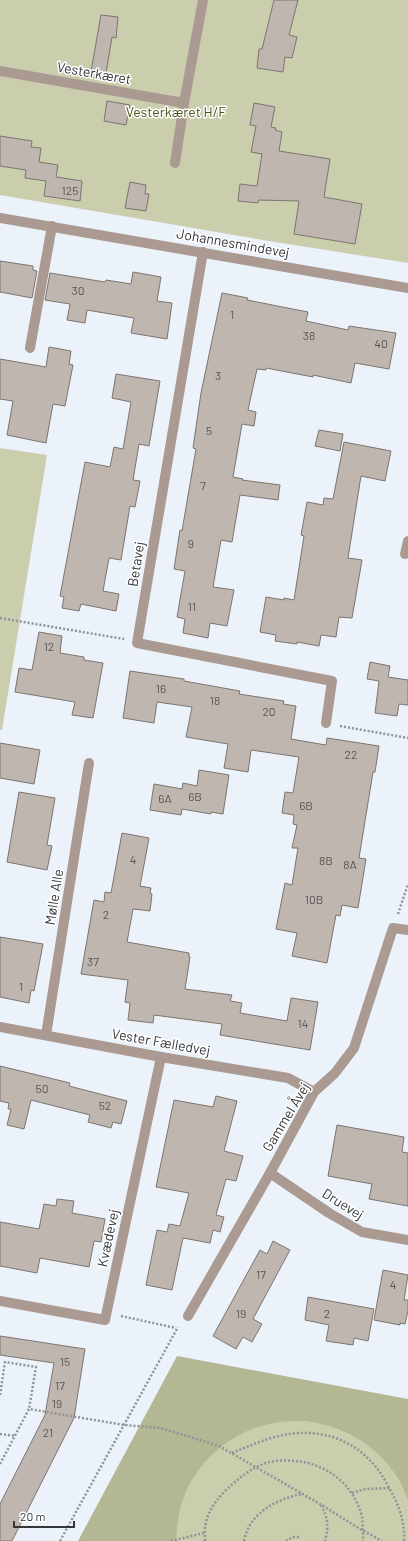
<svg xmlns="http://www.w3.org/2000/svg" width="408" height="1541" font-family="Barlow,sans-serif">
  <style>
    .green { fill: #cbcead }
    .forest { fill: #b4b794 }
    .building { fill: #bfb6b0; stroke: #7c746f }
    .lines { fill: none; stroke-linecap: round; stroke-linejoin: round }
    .path { stroke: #8f9398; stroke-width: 2.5; stroke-dasharray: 2 2; stroke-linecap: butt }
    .minor { stroke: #aa9a92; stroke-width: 10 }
    .labels { text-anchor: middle; stroke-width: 3; stroke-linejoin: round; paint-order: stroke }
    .number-label { font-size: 12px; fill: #575657 }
    .street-label { font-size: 14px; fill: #343639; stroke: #fff }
    .park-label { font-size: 14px; fill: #4e5117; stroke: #fff }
  </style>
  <rect width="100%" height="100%" fill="#ecf2fa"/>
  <!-- green -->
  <g class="green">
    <polygon points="0,0 408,0 408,263 269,241 0,195"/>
    <polygon points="0,448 47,455 2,730 0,730"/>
    <path d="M296,1420L324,1424L350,1433L373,1449L392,1469L406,1493L408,1501V1541H176C176,1534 176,1527 177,1520C184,1474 223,1433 269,1423C277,1421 287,1421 296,1420Z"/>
  </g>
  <!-- forest -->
  <path class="forest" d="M177,1356L408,1399V1501C401,1477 383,1456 363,1442C313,1409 250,1415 208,1459C199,1469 190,1481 185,1494C179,1509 177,1524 176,1541H78Z"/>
  <!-- building -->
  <g class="building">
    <polygon points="274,0 298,0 289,35 297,37 292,58 285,57 283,72 257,68 259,49 262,49"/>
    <polygon points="101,15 118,17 116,38 112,37 105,79 90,77"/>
    <polygon points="107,101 130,105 126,125 104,121"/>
    <polygon points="254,103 275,107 271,127 276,128 275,130 282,132 279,151 330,159 324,197 362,204 355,244 294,234 299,201 259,200 258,203 238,201 240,184 257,186 262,154 251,152 256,126 250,125"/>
    <polygon points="0,136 32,141 31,147 41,148 39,162 58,165 56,177 82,181 80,201 44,196 46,181 25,178 26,170 0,166"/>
    <polygon points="130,182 146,185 145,194 149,194 146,211 125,208"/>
    <polygon points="0,261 33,266 33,270 37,271 32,298 0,292"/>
    <polygon points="133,272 161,277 157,301 172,303 167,339 131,333 134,318 87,310 85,323 67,320 70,304 45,300 50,273 105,282 106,280 131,284"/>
    <polygon points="222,293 248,298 247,300 308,312 306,321 348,330 349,326 396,333 389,369 355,363 351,383 313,375 313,377 266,368 266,370 257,369 248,410 256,412 254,426 242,424 233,477 243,479 242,480 280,485 278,500 240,495 232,542 221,540 213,587 234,590 227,626 210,623 208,638 183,633 185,619 177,617 185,571 174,569 180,530 182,531 196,449 193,448 201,393"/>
    <polygon points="49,347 71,351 69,364 73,365 65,406 53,404 46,443 7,435 13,401 0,399 0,359 46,367"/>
    <polygon points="116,374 160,381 149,446 139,444 133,480 140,481 135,507 130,506 121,560 109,558 103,591 119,594 116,611 81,604 79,611 62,608 64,597 60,596 85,462 110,467 114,447 123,449 131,402 112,398"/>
    <polygon points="319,430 343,434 340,451 315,446"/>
    <polygon points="344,442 391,451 385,481 361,476 348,558 362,560 352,618 339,617 336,637 321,635 319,646 297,642 297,644 275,641 276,635 260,632 266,597 284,600 284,598 294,600 304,536 301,535 307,502 323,505 324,498 333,499"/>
    <polygon points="39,632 62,636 60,653 84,657 84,660 103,663 93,718 72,715 75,702 15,692 19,668 32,670"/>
    <polygon points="370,662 390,666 388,677 408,680 408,705 399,704 397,716 375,713 379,681 367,679"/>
    <polygon points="130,671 184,679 184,681 240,691 239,694 284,701 283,704 296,706 291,739 326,745 327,738 379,746 375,772 373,772 359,858 366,859 358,908 342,905 340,916 336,915 327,963 292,956 297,933 276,929 285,883 292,885 298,848 292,848 297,825 293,824 294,815 282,813 285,792 293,793 299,757 251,750 248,772 224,768 228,744 186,737 192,707 157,702 154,723 123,718"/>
    <polygon points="0,743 40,750 34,784 0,778"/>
    <polygon points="199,770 229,775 223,814 211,812 211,814 182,809 181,815 150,810 154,784 182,789 183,783 197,786"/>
    <polygon points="19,792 55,798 47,845 52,846 47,870 7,862"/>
    <polygon points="122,833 149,838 140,886 151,888 150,893 152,894 150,911 133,909 127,942 189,953 189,957 190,957 185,989 232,995 230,1001 242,1003 240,1013 287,1021 291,998 318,1002 310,1050 220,1035 222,1024 154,1015 153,1023 128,1020 130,1003 125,1002 128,980 81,974 94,900 104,902 105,892 111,893"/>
    <polygon points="0,937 43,944 34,991 31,990 29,1003 0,997"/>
    <polygon points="0,1066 70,1083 69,1086 127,1101 121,1124 113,1122 111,1128 88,1122 90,1115 31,1100 24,1129 7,1125 11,1109 8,1109 9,1103 0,1101"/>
    <polygon points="216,1096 237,1101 224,1151 243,1156 236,1181 226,1179 216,1215 224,1217 220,1232 213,1230 210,1243 183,1238 172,1290 146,1285 157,1230 167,1232 169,1224 180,1226 189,1193 156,1187 174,1100 213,1107"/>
    <polygon points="337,1125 404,1137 402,1152 408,1153 408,1206 369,1199 372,1184 328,1176"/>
    <polygon points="57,1199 74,1201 72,1213 105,1219 101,1242 94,1241 89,1267 40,1258 37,1273 0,1266 0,1222 39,1229 44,1204 56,1206"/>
    <polygon points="273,1241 290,1250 253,1319 262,1324 252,1342 243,1337 236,1349 213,1336 260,1250 267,1254"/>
    <polygon points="383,1270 408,1275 404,1300 408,1300 408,1311 405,1324 400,1323 400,1325 374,1320"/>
    <polygon points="308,1297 374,1309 368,1341 354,1338 353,1345 326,1341 329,1325 305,1320"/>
    <polygon points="0,1336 85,1349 74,1418 12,1541 0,1541 0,1504 45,1415 54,1363 0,1355"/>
  </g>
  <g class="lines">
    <!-- path -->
    <g class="path">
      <polyline points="0,618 124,639"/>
      <polyline points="340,726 408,738"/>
      <polyline points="398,914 408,884"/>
      <polyline points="121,1316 176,1328"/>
      <polyline points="0,1395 5,1362 36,1367 29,1409"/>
      <polyline points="0,1434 15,1436"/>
      <path d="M232,1453C246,1447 260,1441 275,1437C322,1424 366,1442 388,1486C398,1503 405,1520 404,1541"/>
      <polyline points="0,1464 29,1409 124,1425 161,1428 219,1446 320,1504 360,1529 382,1541"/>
      <polyline points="352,1493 365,1489 390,1488"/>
      <path d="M321,1505C328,1519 329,1525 325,1541"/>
      <polyline points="60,1541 178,1327"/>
      <polyline points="171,1541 204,1533"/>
      <path d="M205,1541C203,1518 211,1506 226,1490C238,1479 251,1468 266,1463C275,1460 285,1460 294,1461C326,1463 354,1484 362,1517C363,1525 363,1533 363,1541"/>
      <path d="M244,1541C249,1513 277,1499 302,1494"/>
      <polyline points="286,1541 293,1537 299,1537"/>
    </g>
    <!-- minor -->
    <g class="minor">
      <polyline points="0,71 184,103 175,163"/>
      <polyline points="184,103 203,0"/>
      <polyline points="0,218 408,288"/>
      <polyline points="203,252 137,643 332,681 326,723"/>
      <polyline points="30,348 52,226"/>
      <polyline points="405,554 408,541"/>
      <polyline points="0,1027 161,1057 288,1078 314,1092"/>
      <polyline points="46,1035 89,763"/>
      <polyline points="270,1173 329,1213 362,1232 408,1240"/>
      <polyline points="0,1301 105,1320 161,1057"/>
      <polyline points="188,1316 270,1173 314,1092 335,1073 354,1048 393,928 408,930"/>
    </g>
  </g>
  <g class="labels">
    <!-- number labels -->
    <g class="number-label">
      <text x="70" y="195">125</text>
      <text x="78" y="295">30</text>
      <text x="232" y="319">1</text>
      <text x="309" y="340">38</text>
      <text x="381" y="348">40</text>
      <text x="218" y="380">3</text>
      <text x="209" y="435">5</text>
      <text x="203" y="490">7</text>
      <text x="191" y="548">9</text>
      <text x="192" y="611">11</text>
      <text x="49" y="651">12</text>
      <text x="161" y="693">16</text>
      <text x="215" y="705">18</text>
      <text x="269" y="716">20</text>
      <text x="351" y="759">22</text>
      <text x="195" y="801">6B</text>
      <text x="165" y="803">6A</text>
      <text x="306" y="810">6B</text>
      <text x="133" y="864">4</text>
      <text x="326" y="865">8B</text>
      <text x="350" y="869">8A</text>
      <text x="314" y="904">10B</text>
      <text x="106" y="919">2</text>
      <text x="93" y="966">37</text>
      <text x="21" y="991">1</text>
      <text x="303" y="1028">14</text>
      <text x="42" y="1093">50</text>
      <text x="105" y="1110">52</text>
      <text x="261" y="1279">17</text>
      <text x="393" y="1289">4</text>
      <text x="241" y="1318">19</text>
      <text x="327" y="1318">2</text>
      <text x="65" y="1366">15</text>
      <text x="60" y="1390">17</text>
      <text x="57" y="1408">19</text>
      <text x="48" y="1437">21</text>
    </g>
    <!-- street labels -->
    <g class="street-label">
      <text transform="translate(94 73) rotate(10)" y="5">Vesterkæret</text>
      <text transform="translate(233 243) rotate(10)" y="5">Johannesmindevej</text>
      <text transform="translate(136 564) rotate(-81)" y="5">Betavej</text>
      <text transform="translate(54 897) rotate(-81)" y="5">Mølle Alle</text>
      <text transform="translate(161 1042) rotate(10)" y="5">Vester Fælledvej</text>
      <text transform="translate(286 1117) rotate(-59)" y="5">Gammel Åvej</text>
      <text transform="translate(343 1204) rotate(32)" y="5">Druevej</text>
      <text transform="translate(108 1238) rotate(-78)" y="5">Kvædevej</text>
    </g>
    <!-- park labels -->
    <g class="park-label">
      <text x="176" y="117">Vesterkæret H/F</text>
    </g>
  </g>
  <!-- scale -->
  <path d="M14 1521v6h60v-6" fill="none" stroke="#343639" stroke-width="2"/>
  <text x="20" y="1521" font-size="12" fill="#343639" stroke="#ffffff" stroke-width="3" paint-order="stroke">20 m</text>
</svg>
